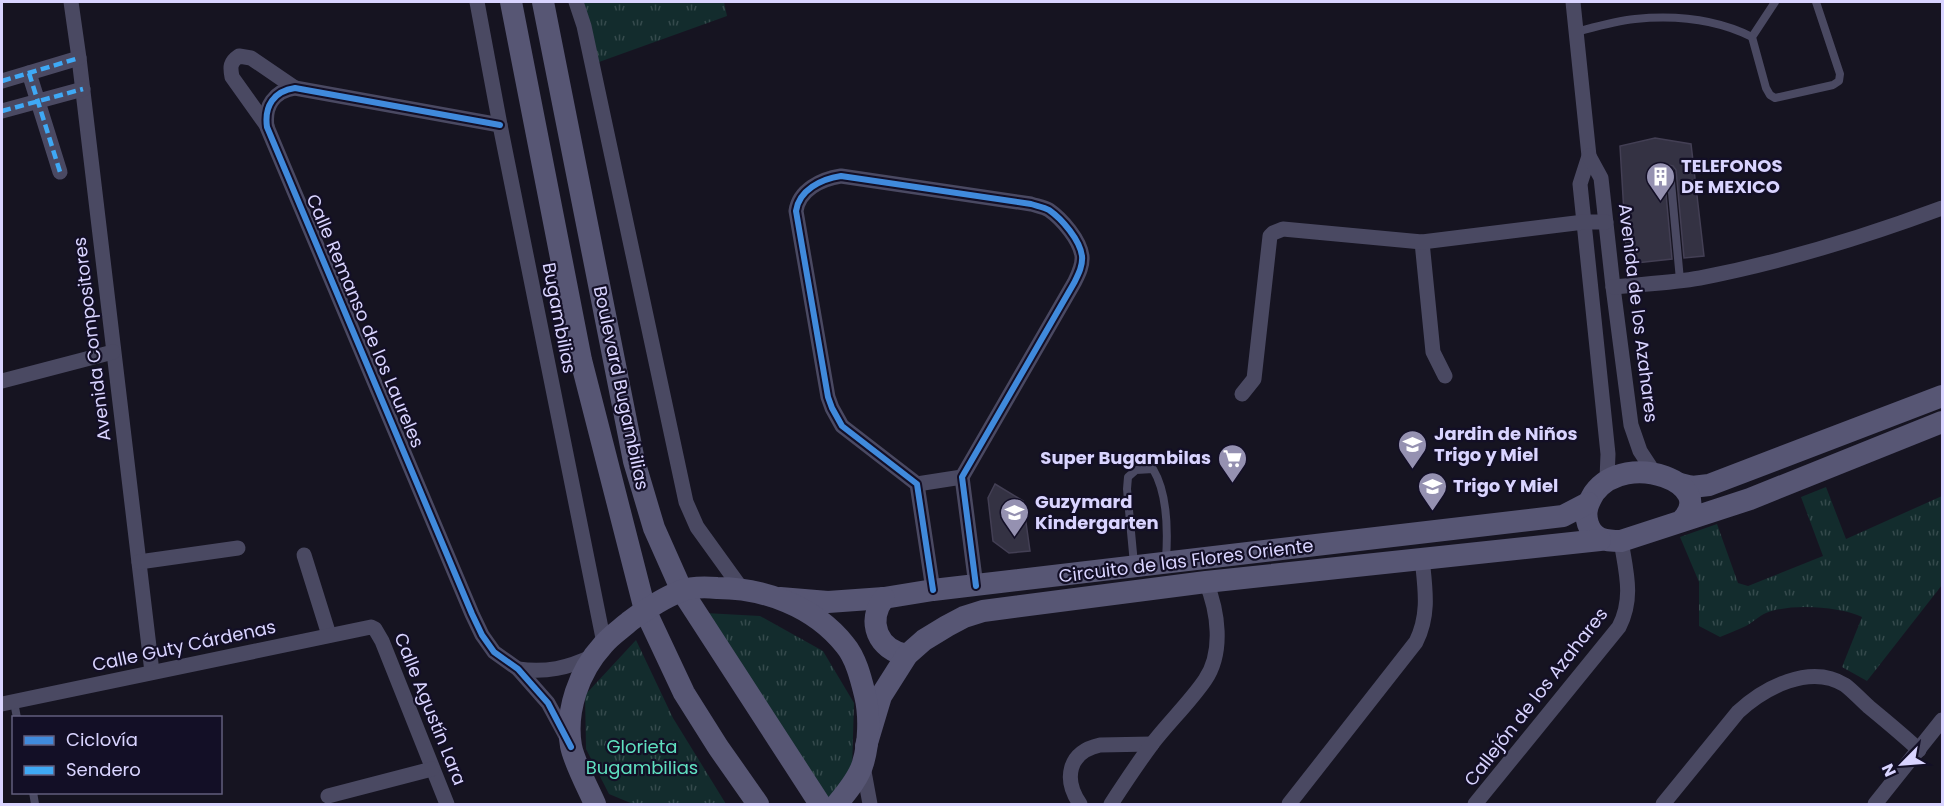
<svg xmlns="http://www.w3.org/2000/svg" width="1944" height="806" font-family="Poppins,sans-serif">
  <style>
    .park { fill: url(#park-tufts) }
    .building { fill: #343243; stroke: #433f54; stroke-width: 1.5 }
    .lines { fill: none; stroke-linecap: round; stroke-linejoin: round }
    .lane { stroke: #4a4962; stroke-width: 8 }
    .street { stroke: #4a4962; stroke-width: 15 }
    .secondary { stroke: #575674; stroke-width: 22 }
    .quiet { stroke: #3fa9f5; stroke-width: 4.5; stroke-dasharray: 9 4.5; stroke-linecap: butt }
    .cycleway-casing { stroke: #130f26; stroke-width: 10 }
    .cycleway { stroke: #408adc; stroke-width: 6 }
    .labels { text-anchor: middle; stroke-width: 4.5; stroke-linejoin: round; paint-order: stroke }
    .poi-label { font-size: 18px; font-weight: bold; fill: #d9d4ff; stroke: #130f26; text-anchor: start }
    .street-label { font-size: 18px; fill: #d9d4ff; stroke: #130f26 }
    .park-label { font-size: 18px; fill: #5fe0c0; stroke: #130f26 }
  </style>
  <defs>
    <pattern id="park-tufts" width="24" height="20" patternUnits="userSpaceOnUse" patternTransform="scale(1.5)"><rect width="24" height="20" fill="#132c2d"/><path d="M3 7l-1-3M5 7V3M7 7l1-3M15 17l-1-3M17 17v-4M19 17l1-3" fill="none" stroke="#354a4c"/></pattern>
  </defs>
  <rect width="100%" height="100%" fill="#161421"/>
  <!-- park -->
  <g class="park">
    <polygon points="582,2 724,2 727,16 599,62"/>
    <path d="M1826,487L1846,539L1942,496V585L1867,681L1842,667L1862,617C1839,606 1790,603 1766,613C1759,616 1753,622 1746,626C1738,630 1729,633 1720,637L1699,626V582L1680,537L1717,524L1738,583L1748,586L1823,556L1801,497Z"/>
    <polygon points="705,613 760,616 823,651 854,703 852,770 828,804"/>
    <polygon points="636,640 673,718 726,804 633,804 609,794 586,749 585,695"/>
  </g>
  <!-- building -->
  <g class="building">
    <polygon points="1655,138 1691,144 1704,256 1684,258 1676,170 1673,166 1669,165 1664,172 1672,259 1627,264 1620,146"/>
    <polygon points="995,484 1023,501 1030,551 1009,553 993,541 988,498"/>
  </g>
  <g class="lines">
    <!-- lane -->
    <g class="lane">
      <polyline points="1775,2 1752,37 1766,88 1770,95 1775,98 1833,85 1839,81 1840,74 1816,2"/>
      <path d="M1576,32C1595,27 1615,21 1635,19C1675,15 1716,19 1752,37"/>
      <polyline points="1670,171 1680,280"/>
      <path d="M1134,564L1127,489L1128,477L1136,470L1153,469C1168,494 1168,530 1166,559"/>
      <polyline points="14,702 17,718"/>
      <polyline points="33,792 35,804"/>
    </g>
    <!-- street -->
    <g class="street">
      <polyline points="71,2 79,58 152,672"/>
      <polyline points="477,2 500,125 604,643"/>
      <polyline points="576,2 584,26 686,502 697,527 741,588"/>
      <polyline points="1573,2 1589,156 1580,184 1608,454 1607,479"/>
      <polyline points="29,73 60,172"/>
      <polyline points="2,81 79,58"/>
      <polyline points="2,111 83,89"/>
      <path d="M500,125L295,88C274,91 264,106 267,127L472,614L482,635L494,652L518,669L548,703L567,738"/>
      <path d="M267,126L232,77C230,67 230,62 239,56L251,58L295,88"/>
      <polyline points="1589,156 1601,178 1613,287 1631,425 1640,451 1655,474"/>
      <polyline points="1422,242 1433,352 1445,376"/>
      <path d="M1613,287C1642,284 1671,283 1700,278C1782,262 1864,237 1942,208"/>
      <polyline points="2,381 113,352"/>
      <polyline points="1242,394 1254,379 1270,236 1273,233 1283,229 1422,242 1584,222 1606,222"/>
      <polyline points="917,484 962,477"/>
      <polyline points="304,555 329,635"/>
      <polyline points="139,562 238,548"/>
      <path d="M933,590L917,484L842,426L832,408L828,397L796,211C799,190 821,179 841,176L1031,204C1037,206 1044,207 1049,210C1062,219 1080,240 1082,256C1083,266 1078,275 1074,283L962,477L976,586"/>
      <path d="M518,669C546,673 568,668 593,656"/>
      <polyline points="2,704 371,627 375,629 382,641 447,804"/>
      <polyline points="863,766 870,804"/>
      <polyline points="328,796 432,769"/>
      <path d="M1080,804C1063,779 1068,752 1100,745L1152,744"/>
      <path d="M1111,804C1124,784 1138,763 1152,744C1169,722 1190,702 1205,680C1224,652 1218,611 1206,582"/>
      <path d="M1289,804L1416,642C1430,614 1425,588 1422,558"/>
      <path d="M1475,804L1619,627C1634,598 1626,572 1621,541"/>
      <path d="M1663,804L1738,712C1764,688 1810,663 1845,685C1853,691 1861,700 1869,707C1886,721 1903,735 1919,750"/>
      <polyline points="1875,804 1942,720"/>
    </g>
    <!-- secondary -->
    <g class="secondary">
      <polyline points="511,2 581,360 645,610 684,693 718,747 758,804"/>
      <polyline points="543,2 634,461 654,528 682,591 820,804"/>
      <polyline points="1680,484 1692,487 1709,485 1942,396"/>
      <path d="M1681,521C1720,485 1627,448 1594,493C1588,503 1584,512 1588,524C1593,540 1606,541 1621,541L1750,499L1942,422"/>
      <polyline points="780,598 828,602 884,598 933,590 1563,516 1588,503"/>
      <path d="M884,598C866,622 878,650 907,655"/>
      <polyline points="866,746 881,696 907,655 924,640 947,626 964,617 983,611 1206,582 1600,540"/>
      <path d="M595,804C588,788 574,762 571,746C565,711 579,671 603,645C610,636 621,629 630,621C645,610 663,598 681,591C691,587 706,587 717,588C764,588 814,606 845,645C856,658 861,679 865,695C870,715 869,743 863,763C859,778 846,793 837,804"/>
    </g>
    <!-- quiet -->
    <g class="quiet">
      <polyline points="29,73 60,172"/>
      <polyline points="2,81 79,58"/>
      <polyline points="2,111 83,89"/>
    </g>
    <defs>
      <g id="cycleway">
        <path d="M500,125L295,88C274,91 264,106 267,127L472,614L482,635L494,652L518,669L548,703L571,747"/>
        <path d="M933,590L917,484L842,426L832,408L828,397L796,211C799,190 821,179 841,176L1031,204C1037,206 1044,207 1049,210C1062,219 1080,240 1082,256C1083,266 1078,275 1074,283L962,477L976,586"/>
      </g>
    </defs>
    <!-- cycleway casing -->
    <use href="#cycleway" class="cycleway-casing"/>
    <!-- cycleway -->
    <use href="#cycleway" class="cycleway"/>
  </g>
  <!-- icons -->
  <defs>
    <symbol id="building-pin" viewBox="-11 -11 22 30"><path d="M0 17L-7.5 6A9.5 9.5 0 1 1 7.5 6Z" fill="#9591b1" stroke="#130f26"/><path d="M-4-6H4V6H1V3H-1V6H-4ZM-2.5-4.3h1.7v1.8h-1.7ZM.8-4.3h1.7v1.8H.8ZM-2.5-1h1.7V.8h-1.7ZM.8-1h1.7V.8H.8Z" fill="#fff"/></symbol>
    <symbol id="school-pin" viewBox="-11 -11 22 30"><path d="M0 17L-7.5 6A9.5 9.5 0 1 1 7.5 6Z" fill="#9591b1" stroke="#130f26"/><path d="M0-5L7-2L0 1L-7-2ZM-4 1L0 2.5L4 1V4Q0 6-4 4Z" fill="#fff"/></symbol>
    <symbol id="supermarket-pin" viewBox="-11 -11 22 30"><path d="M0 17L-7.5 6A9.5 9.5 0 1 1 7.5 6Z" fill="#9591b1" stroke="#130f26"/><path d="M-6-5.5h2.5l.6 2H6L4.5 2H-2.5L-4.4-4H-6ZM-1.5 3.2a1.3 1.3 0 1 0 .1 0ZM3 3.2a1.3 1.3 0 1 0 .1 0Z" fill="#fff"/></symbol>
  </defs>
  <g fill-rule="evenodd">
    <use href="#building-pin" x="1644" y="160" width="33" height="45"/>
    <use href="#school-pin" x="1396" y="428" width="33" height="45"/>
    <use href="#supermarket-pin" x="1216" y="442" width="33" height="45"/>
    <use href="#school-pin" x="1416" y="470" width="33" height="45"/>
    <use href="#school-pin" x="998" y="496" width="33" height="45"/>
  </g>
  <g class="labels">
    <!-- poi labels -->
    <g class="poi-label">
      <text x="1681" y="172">TELEFONOS<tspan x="1681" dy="21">DE MEXICO</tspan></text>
      <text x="1434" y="440">Jardin de Niños<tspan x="1434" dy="21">Trigo y Miel</tspan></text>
      <text x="1211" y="464" text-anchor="end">Super Bugambilas</text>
      <text x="1453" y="492">Trigo Y Miel</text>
      <text x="1035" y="508">Guzymard<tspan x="1035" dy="21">Kindergarten</tspan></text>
    </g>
    <!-- street labels -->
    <g class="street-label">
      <text transform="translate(1638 313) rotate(83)" y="6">Avenida de los Azahares</text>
      <text transform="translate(559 318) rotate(79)" y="6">Bugambilias</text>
      <text transform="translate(365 321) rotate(67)" y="6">Calle Remanso de los Laureles</text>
      <text transform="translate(92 339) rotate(-97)" y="6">Avenida Compositores</text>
      <text transform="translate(621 388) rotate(78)" y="6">Boulevard Bugambilias</text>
      <text transform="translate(1186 561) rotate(-7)" y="6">Circuito de las Flores Oriente</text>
      <text transform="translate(184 646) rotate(-12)" y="6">Calle Guty Cárdenas</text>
      <text transform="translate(1536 697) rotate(-52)" y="6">Callejón de los Azahares</text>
      <text transform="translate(430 709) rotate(68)" y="6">Calle Agustín Lara</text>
    </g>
    <!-- park labels -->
    <g class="park-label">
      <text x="642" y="753">Glorieta<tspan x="642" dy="21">Bugambilias</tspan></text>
    </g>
  </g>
  <!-- border -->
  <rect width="1944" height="806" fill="none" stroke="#d9d4ff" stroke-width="6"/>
  <!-- legend -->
  <rect x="12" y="716" width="210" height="78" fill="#130f26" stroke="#625e7d" stroke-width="1.5"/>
  <rect x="24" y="736" width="30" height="9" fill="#408adc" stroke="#625e7d" stroke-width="1.5"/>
  <text x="66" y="746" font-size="18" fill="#d9d4ff">Ciclovía</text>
  <rect x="24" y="766" width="30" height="9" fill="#3fa9f5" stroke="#625e7d" stroke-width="1.5"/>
  <text x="66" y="776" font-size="18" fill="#d9d4ff">Sendero</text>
  <!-- north arrow -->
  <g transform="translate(1902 764) rotate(245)" stroke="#130f26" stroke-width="4.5" paint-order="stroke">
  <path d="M0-4.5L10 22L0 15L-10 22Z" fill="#d9d4ff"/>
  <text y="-9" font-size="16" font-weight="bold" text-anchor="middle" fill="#d9d4ff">N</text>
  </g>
</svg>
